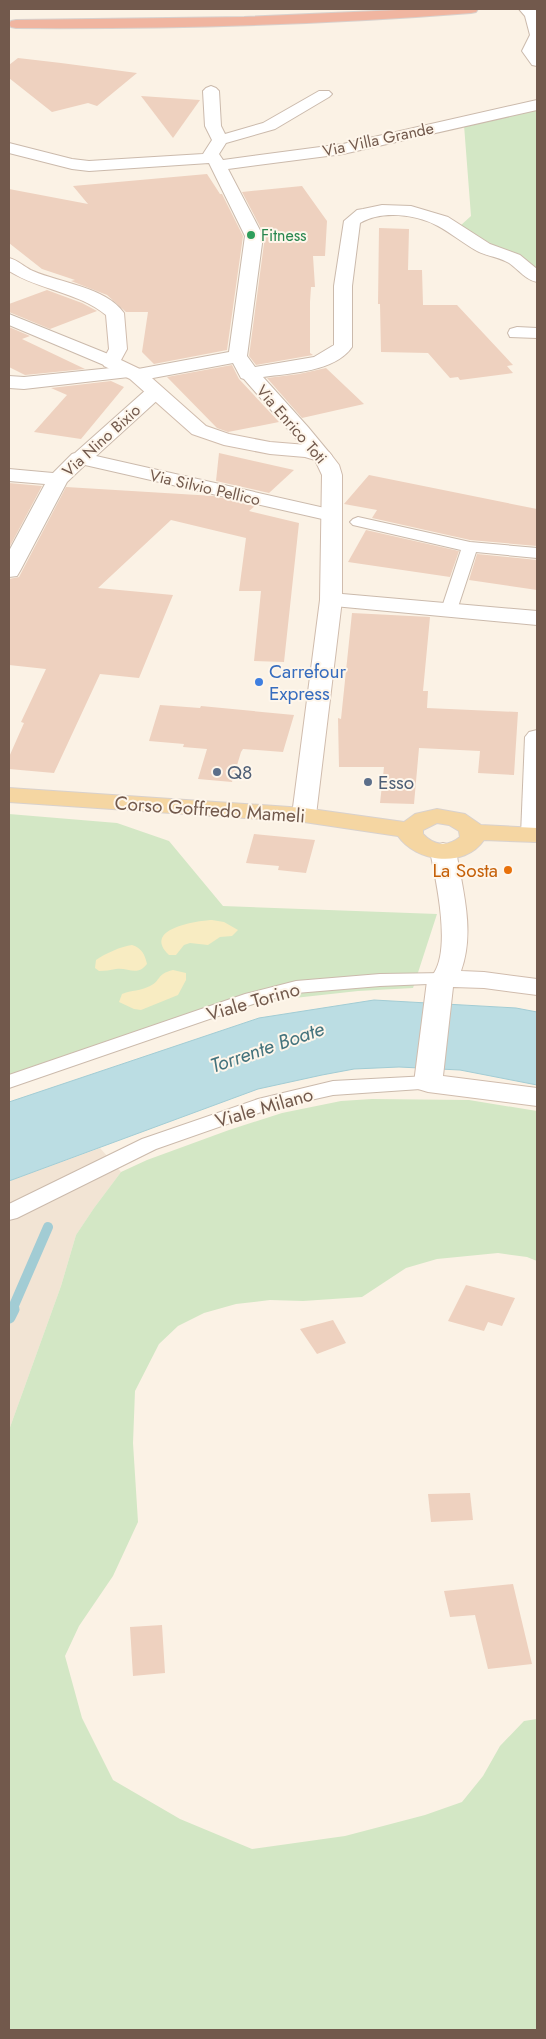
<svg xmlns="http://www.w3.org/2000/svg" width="546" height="2039" font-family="Jost,sans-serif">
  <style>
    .residential { fill: #f2e4d4 }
    .green { fill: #d3e7c5 }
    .sand { fill: #f8ecc2 }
    .water { fill: #bbdde3; stroke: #a2ccd4 }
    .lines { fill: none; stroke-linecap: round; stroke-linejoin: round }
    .stream-far1 { stroke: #a2ccd4; stroke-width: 10 }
    .stream { stroke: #a2ccd4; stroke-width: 13 }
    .building { fill: #eed1bf }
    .lane-casing { stroke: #cbbaac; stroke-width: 2 }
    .street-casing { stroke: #cbbaac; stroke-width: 2 }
    .secondary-casing { stroke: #d0bcad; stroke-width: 2 }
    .primary-casing { stroke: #d8d1cd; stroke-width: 2 }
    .highway-casing { stroke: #d8d1cd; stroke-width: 2 }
    .lane { fill: #fff; fill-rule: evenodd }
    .street { fill: #fff; fill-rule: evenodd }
    .secondary { fill: #fff; fill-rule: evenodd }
    .primary { fill: #f5d6a2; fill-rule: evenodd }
    .highway { fill: #f0b5a0; fill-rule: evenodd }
    .leisure-dot { fill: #2e9e5b; stroke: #fef6eb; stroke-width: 2 }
    .shop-dot { fill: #3f7fe0; stroke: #fef6eb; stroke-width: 2 }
    .service-dot { fill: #5c6f8a; stroke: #fef6eb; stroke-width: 2 }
    .food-dot { fill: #e8710a; stroke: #fef6eb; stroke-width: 2 }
    .labels { text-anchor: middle; stroke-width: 4; stroke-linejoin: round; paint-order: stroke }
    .far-street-label { font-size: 16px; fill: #72594c; stroke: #fef6eb }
    .far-leisure-label { font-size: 16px; fill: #27864d; stroke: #fef6eb; text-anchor: start }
    .shop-label { font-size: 19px; fill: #366cbe; stroke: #fef6eb; text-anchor: start }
    .service-label { font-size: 19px; fill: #4e5e75; stroke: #fef6eb; text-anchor: start }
    .street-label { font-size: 19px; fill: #72594c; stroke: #fef6eb }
    .food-label { font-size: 19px; fill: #c56008; stroke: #fef6eb; text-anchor: end }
    .water-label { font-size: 20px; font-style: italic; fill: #44737d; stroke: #fef6eb }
  </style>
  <rect width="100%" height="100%" fill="#fbf2e5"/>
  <!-- residential -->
  <polygon class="residential" points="100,1148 121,1172 94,1208 76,1235 61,1286 9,1430 9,1181"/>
  <!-- green -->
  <g class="green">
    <polygon points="537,106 537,270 460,226 471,216 464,125"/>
    <polygon points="9,814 117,823 169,841 223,906 437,914 413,988 358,991 267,1001 202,1020 9,1088"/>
    <polygon points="372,1099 469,1100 537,1111 537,1261 527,1257 498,1253 437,1259 406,1268 362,1297 303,1301 270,1300 236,1304 204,1313 178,1326 159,1344 135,1391 133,1443 138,1522 113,1576 79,1626 65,1656 82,1718 113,1780 180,1819 252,1849 345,1836 425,1815 462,1802 483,1776 500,1746 524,1721 537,1719 537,2030 9,2030 9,1430 61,1286 76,1235 94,1208 121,1172 147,1160 229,1130 282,1113 341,1101"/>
  </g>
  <!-- sand -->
  <g class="sand">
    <path d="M212,920L224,922L238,930L232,936L220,937L208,945L190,943L184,945L176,955H169C142,929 195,921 212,920Z"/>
    <path d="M132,945C142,948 145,955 147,964C137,977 128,967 116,969C110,970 105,971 99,971L95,968L96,960C104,954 122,946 132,945Z"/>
    <path d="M173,970L186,973V980L178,995L141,1010L134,1009L119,1002L122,994C131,990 141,991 150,986C161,981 156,974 173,970Z"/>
  </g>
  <!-- water -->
  <polygon class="water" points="374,1000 516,1008 537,1012 537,1085 460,1070 399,1067 354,1069 322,1075 258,1089 9,1181 9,1102 259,1018"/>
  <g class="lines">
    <!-- stream-far1 -->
    <polyline class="stream-far1" points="12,1310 48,1227"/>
    <!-- stream -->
    <polyline class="stream" points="9,1317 13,1309"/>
  </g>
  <!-- building -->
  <g class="building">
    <polygon points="18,58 61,63 137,73 97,106 88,103 52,112 9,78 9,65"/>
    <polygon points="141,96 200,100 173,138"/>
    <polygon points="207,174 220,194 222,194 243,236 227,350 154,364 142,352 148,312 126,312 107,295 71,281 75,280 42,269 9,243 9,189 88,204 73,186"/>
    <polygon points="302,186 327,221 325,256 313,256 315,287 311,287 310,302 310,353 313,355 256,365 249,356 265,236 242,192"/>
    <polygon points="379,228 409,229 408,270 422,270 423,305 457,305 513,365 507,366 513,373 460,380 458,377 450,378 428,353 381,352 380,304 378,304"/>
    <polygon points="47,290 82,303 97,311 50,329 9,312 9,304"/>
    <polygon points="9,327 30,336 22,339 85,369 25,375 9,367"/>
    <polygon points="232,365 239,379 279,422 228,432 217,428 167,377"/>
    <polygon points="326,368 364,404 302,418 267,378 299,374"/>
    <polygon points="111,381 124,387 81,439 34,432 67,395 51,388"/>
    <polygon points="219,453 294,470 269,493 216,481"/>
    <polygon points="369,475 537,509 537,546 470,540 372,518 377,510 344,504"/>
    <polygon points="9,483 42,486 9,548"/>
    <polygon points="66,487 214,496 255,506 249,511 299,523 284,662 254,661 261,591 239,591 246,538 171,520 98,588 173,595 139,678 100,674 54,773 9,769 9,757 24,723 21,722 46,669 9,665 9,579 19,577"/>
    <polygon points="366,530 459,551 450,577 348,562"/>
    <polygon points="477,554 537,560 537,590 469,580"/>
    <polygon points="352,613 430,617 423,691 428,691 427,708 518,712 514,775 478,773 480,751 419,748 414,804 380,803 384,767 339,767 338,718 341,719"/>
    <polygon points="160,705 200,708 201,706 294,715 283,752 243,749 241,752 232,782 198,779 207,749 183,747 184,744 149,741"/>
    <polygon points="254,834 315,840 306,873 278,870 279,866 246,863"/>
    <polygon points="466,1285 515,1298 502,1326 488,1322 484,1331 448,1321"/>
    <polygon points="333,1320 346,1343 317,1354 300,1329"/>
    <polygon points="470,1493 473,1520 431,1522 428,1494"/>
    <polygon points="513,1584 532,1664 488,1669 475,1615 450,1617 444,1591"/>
    <polygon points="162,1625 165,1673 133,1676 130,1627"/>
  </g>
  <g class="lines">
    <defs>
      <g id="lane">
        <polygon points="358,517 470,542 537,548 537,558 476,552 457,610 455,613 443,613 441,610 461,550 353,525 350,522 353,519"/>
        <polygon points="445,973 452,975 455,979 452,983 380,986 296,993 259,1002 9,1088 9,1075 245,994 296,981 380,974"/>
        <polygon points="428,1076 435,1078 438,1083 435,1088 333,1095 270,1109 156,1149 17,1218 9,1220 9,1204 142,1139 258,1099 333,1081"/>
      </g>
      <g id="street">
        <polygon points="519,9 534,9 537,11 537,66 532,65 522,51 530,35 525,16"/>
        <path d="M211,86L216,88L219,91L221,126L225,134L263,123L319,91H329L332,94L329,97L275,129L226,143L219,154L223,160L343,144L537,100V110L343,154L228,169L263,236L247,356L255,367L314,357L334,345V286L344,221L357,210L363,209L382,205L411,206L448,217L490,244L520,255L537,269V282C526,280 519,270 509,263C499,257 486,256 477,251C463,243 451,233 438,226C416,214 381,210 360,223L352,286V347C335,372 290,373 263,377L308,427L332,456L329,460L322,462L315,460L244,379L241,378L233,363L137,381L129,377L24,389L9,388V376L24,377L111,368L9,325V314L118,358L120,362L118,366L112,367L130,365L138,369L229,352L245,236L209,163L89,171L72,169L9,153V143L72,159L89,161L203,154L212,140L205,126L203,91L206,88Z"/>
        <polygon points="517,327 537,328 537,338 510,337 508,333 510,329"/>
        <polygon points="155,386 162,388 165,392 162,396 96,456 338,511 341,515 338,519 331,521 85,465 67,482 20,571 17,576 9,577 9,551 45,484 9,481 9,469 53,473 72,454 75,453 148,388"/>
        <polygon points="331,593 537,611 537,625 323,605 320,600 323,595"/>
        <polygon points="537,730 537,842 525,840 521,835 525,737 529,732"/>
      </g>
      <g id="secondary">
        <path d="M9,258C18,260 24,267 33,271C60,283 106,287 124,313L127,349L121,360L144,371L206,426L229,434L270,442L307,445L329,452L339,465L342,475V600L316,815L313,820L304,822L295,820L292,815L320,600L322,475L315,460L305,457L270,454L224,445L192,434L130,379L104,366L102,362L109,349L106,315C78,292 39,290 9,271Z"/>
        <path d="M443,843L452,846L456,851C463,891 475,932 461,971L484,972L537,979V995L484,988L453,987L443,1076L537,1088V1106L428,1092L418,1089L414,1083L427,981C429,978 432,975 434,973C451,947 436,880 430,851L434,846Z"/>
      </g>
      <path id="primary" d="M9,788L304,808L404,822L415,814L437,809L465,814L481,825L537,828V842L484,840C464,869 416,862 398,836L304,822L9,802ZM437,823L449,825L459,831L460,837C448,847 434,846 423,834V830Z"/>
      <path id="highway" d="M420,9H478L476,12L471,13C319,25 168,29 16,28L11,27L9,24L11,21L16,20L244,17Z"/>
    </defs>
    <!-- lane casing -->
    <use href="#lane" class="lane-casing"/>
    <!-- street casing -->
    <use href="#street" class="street-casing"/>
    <!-- secondary casing -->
    <use href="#secondary" class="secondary-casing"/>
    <!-- primary casing -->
    <use href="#primary" class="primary-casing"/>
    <!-- highway casing -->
    <use href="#highway" class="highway-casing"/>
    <!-- lane -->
    <use href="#lane" class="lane"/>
    <!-- street -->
    <use href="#street" class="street"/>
    <!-- secondary -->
    <use href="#secondary" class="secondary"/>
    <!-- primary -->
    <use href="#primary" class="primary"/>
    <!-- highway -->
    <use href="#highway" class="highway"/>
  </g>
  <!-- markers -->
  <circle class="leisure-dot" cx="251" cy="235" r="5"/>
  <circle class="shop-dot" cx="259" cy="682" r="5"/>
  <g class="service-dot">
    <circle cx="217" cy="772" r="5"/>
    <circle cx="368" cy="782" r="5"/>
  </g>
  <circle class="food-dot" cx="508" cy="870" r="5"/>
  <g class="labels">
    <!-- far-street labels -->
    <g class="far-street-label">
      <text transform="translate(378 139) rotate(-12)" y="6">Via Villa Grande</text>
      <text transform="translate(292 424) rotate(49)" y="6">Via Enrico Toti</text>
      <text transform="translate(101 440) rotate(-42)" y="6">Via Nino Bixio</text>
      <text transform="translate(205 487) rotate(13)" y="6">Via Silvio Pellico</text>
    </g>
    <!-- far-leisure labels -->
    <g class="far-leisure-label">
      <text x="261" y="241">Fitness</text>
    </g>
    <!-- shop labels -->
    <g class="shop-label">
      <text x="269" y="678">Carrefour<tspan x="269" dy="22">Express</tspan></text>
    </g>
    <!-- service labels -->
    <g class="service-label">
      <text x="227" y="779">Q8</text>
      <text x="378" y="789">Esso</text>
    </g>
    <!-- street labels -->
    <g class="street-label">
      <text transform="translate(210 809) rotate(4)" y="7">Corso Goffredo Mameli</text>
      <text transform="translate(253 1001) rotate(-16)" y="7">Viale Torino</text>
      <text transform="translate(264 1107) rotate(-16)" y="7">Viale Milano</text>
    </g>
    <!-- food labels -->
    <g class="food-label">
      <text x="498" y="877">La Sosta</text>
    </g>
    <!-- water labels -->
    <g class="water-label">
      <text transform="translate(267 1047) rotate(-19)" y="7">Torrente Boate</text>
    </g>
  </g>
  <!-- border -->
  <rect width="546" height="2039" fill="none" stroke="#72594c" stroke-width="20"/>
</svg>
